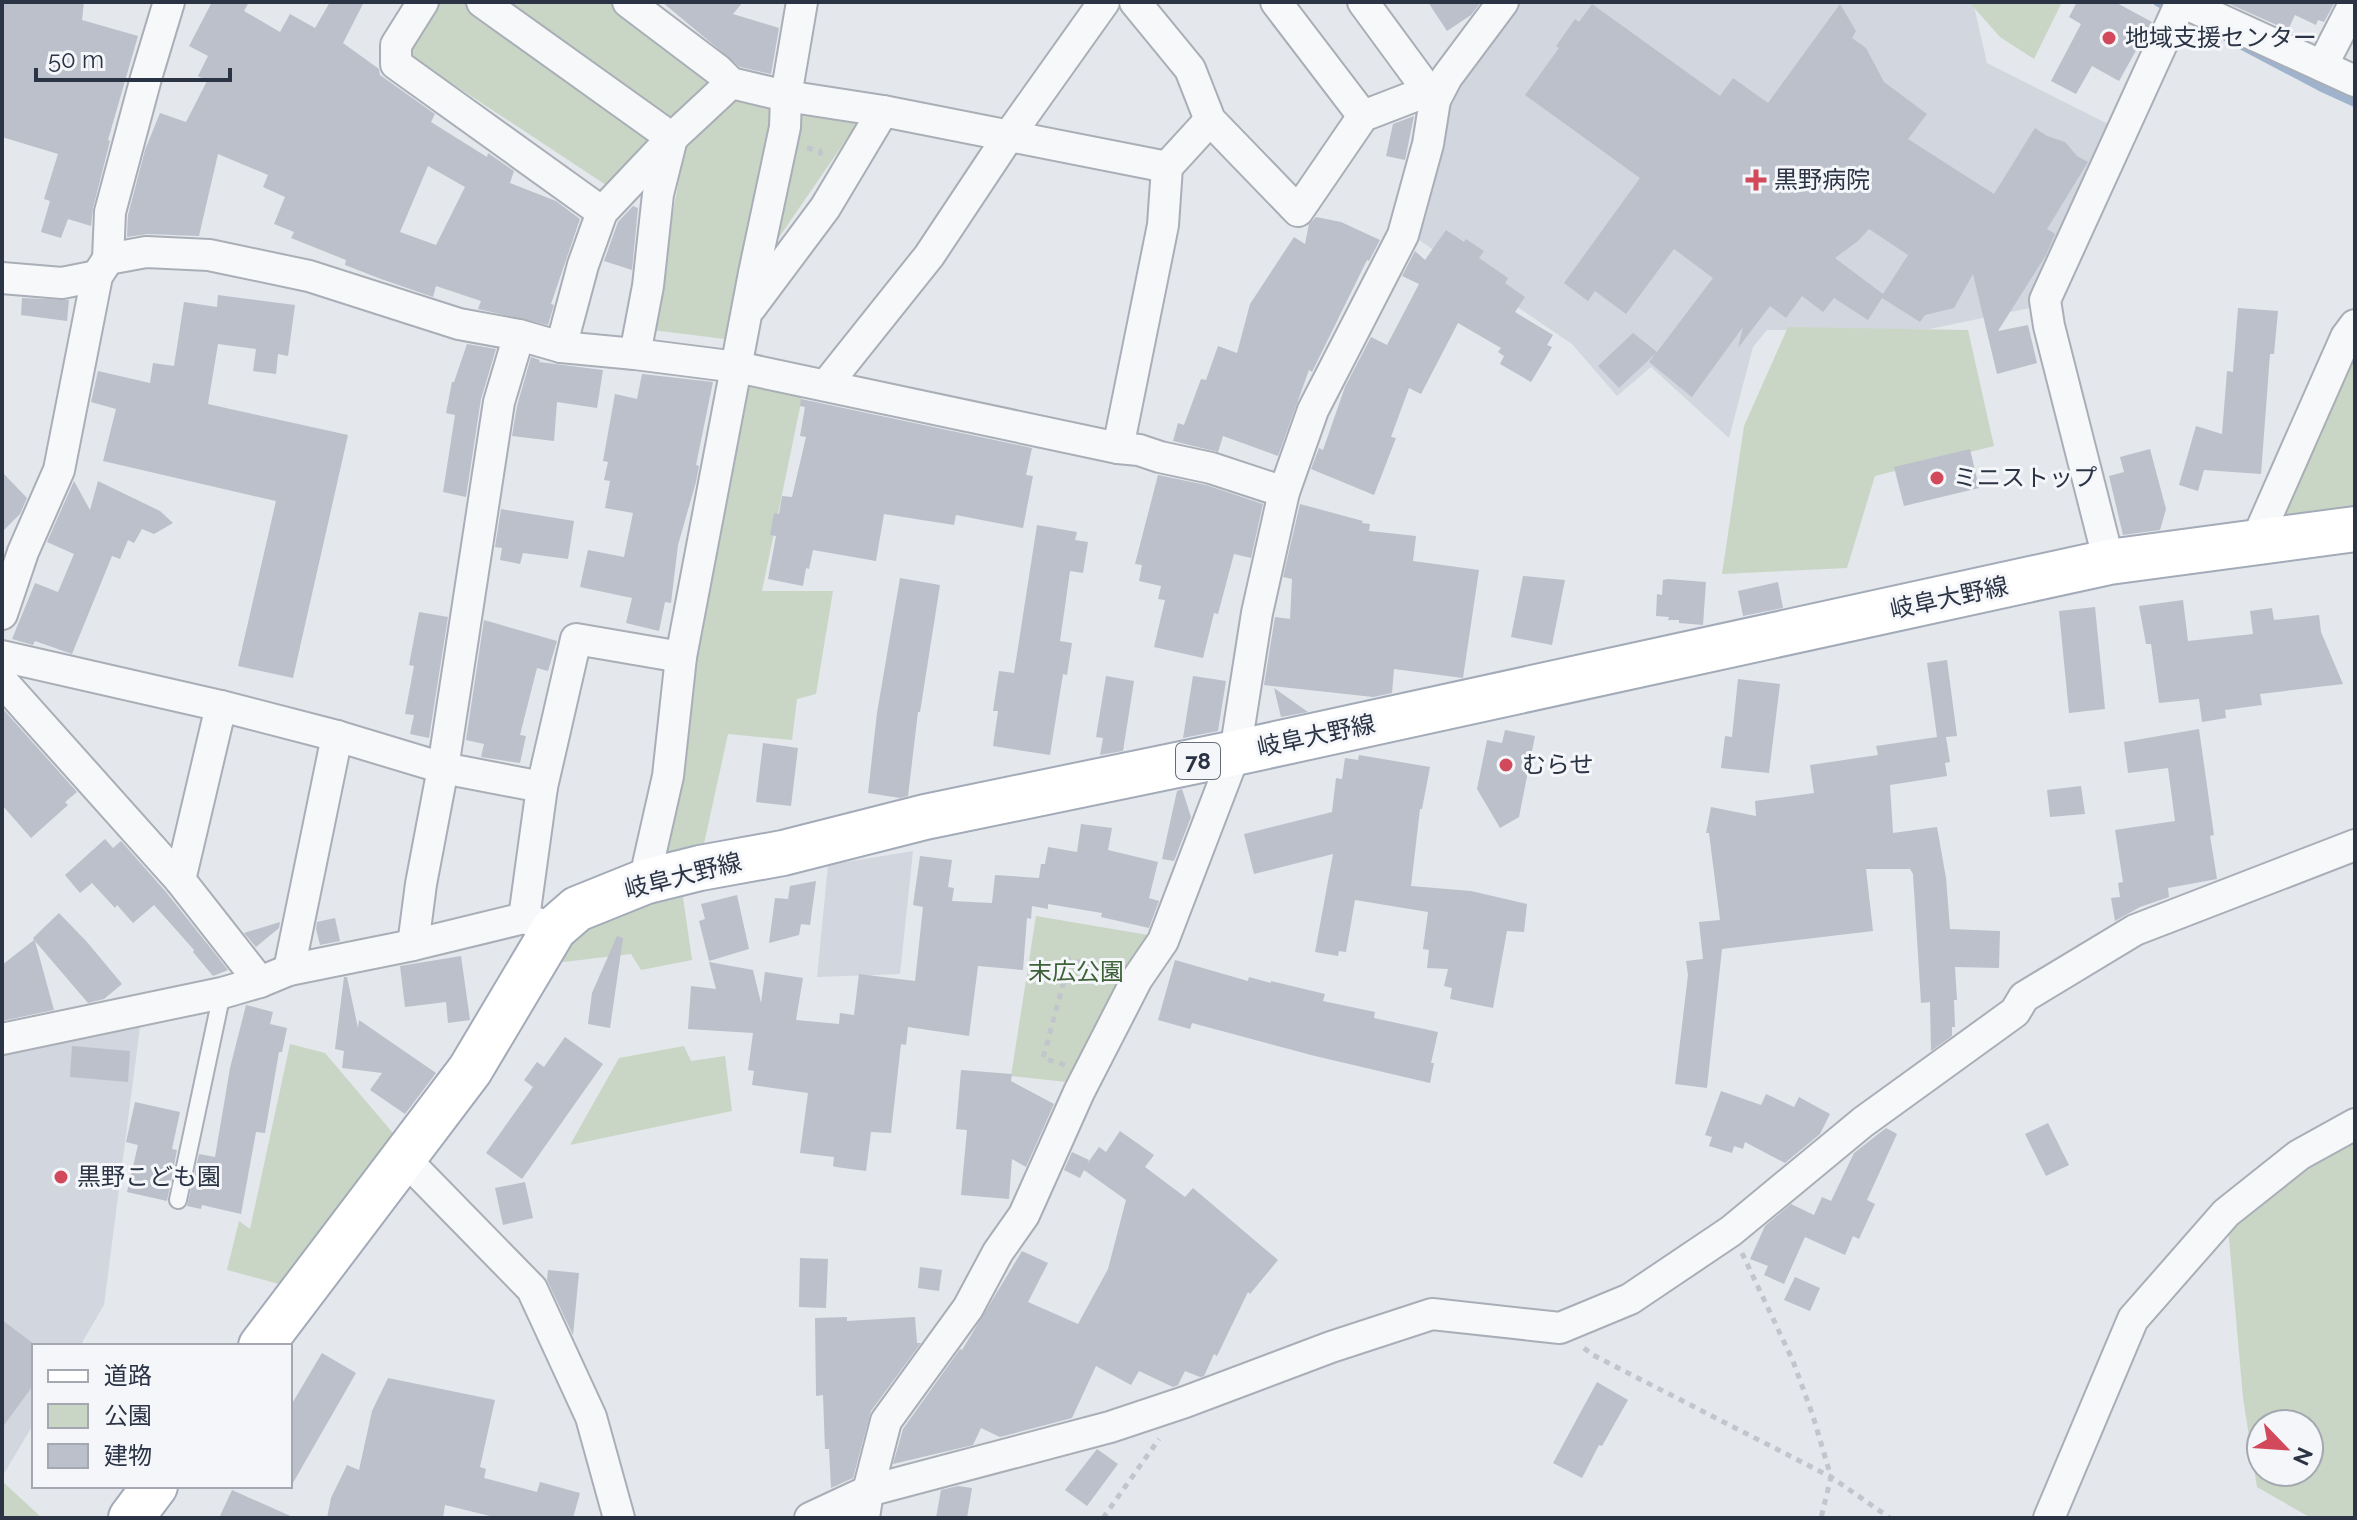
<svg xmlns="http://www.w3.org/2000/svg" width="2357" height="1520" font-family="Raleway,'Noto Sans JP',sans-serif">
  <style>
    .built { fill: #d2d6de }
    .green { fill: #c9d6c5; fill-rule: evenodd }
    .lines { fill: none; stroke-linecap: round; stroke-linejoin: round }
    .stream { stroke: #9fb4cc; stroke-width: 8 }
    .building { fill: #bbc0ca; fill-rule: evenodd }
    .lane-casing { stroke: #a9aeb7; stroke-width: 20 }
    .street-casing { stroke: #a9aeb7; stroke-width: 34 }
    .primary-casing { stroke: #a3abb8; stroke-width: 48 }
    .path { stroke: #c2c5cb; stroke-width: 5; stroke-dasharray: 6 6; stroke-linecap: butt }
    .lane { stroke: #f7f8fa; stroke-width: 16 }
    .street { stroke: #f7f8fa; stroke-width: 30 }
    .primary { stroke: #fff; stroke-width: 44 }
    .poi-dot { fill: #d1495b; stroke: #f4f6f9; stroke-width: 3 }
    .labels { text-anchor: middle; stroke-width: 6; stroke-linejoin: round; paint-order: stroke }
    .shield { fill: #f4f6f9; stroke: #676e7b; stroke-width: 2 }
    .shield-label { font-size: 22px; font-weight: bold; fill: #2b3445 }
    .poi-label { font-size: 24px; fill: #2b3445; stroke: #f4f6f9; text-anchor: start }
    .street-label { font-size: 24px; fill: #2b3445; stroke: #f4f6f9 }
    .park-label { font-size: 24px; fill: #3f6138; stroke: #f4f6f9 }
  </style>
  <rect width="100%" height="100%" fill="#e4e7ec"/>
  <!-- built -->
  <g class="built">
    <polygon points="1522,2 1973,2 1987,63 2110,125 2030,308 1930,329 1767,330 1753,347 1729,438 1651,367 1617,396 1572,344 1410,234 1452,87"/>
    <polygon points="913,851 900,974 817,977 828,865"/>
    <polygon points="141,1019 104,1305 80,1346 34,1346 34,1423 2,1477 2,1049"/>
  </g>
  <!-- green -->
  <g class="green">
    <polygon points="441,2 610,2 724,90 776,101 733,340 652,330 684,151 662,126 606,185 406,53"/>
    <polygon points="1969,2 2062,2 2034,59 2000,37"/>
    <polygon points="790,108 857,124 773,246"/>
    <polygon points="1788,327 1968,330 1994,446 1875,476 1847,568 1722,574 1744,426"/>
    <polygon points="2355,350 2355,514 2277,522"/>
    <polygon points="743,376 804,388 762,591 833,591 816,694 797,699 792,740 728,734 700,862 657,855"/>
    <polygon points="683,897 692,960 641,970 631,954 555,963 567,942 607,915"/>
    <polygon points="1036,916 1148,935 1076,1083 1011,1076"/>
    <polygon points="290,1044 325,1053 398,1139 290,1287 227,1270 239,1221 250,1229"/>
    <polygon points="684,1046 691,1061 725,1056 732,1111 570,1145 619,1058"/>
    <path d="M2355,1132V1518H2311L2257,1487L2243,1398L2228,1227ZM2261,1424H2309V1472H2261Z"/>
    <polygon points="3,1482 42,1518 2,1518"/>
  </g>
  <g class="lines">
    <!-- stream -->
    <g class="stream">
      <polyline points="2157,2 2172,10"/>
      <polyline points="2227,38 2320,87 2355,103"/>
    </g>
  </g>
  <!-- building -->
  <g class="building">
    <polygon points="2,2 84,2 82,20 138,36 108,140 110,141 93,208 91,226 68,219 61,238 41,232 50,201 44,199 58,154 2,137"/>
    <path d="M212,2H249L244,11L280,32L290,14L315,28L330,2H364L343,43L379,69L380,75L435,114L431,122L487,157L488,153L514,171L510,183L556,201L580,219L551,304L554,305L548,325L478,309L481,301L436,286L433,297L381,279L345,265L346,260L291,238L294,232L274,224L285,197L263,187L268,175L218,154L199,236L147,234L127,237L128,215L145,150L160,113L186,122L207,81L198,76L208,56L189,46ZM428,166L465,187L436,245L400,232Z"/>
    <polygon points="662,2 743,2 733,14 779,28 771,74 740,67"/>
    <polygon points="1428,2 1481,2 1471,15 1447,31"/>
    <polygon points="2077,2 2115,2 2152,22 2119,81 2092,66 2076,94 2051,81 2081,24 2069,17"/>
    <polygon points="2225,2 2335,2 2324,22 2318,20 2316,25 2295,15 2288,30"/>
    <path d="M1592,4L1720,96L1733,78L1768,103L1840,4L1856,31L1852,38L1866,48L1884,82L1927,114L1908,139L1994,194L2035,128L2047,136L2065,142L2077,156L2088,162L2047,229L2055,234L2046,255L1998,331L2028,325L2037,363L1997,374L1973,274L1954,308L1925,315L1920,322L1882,298L1868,320L1834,298L1823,312L1802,296L1786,318L1770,306L1738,348L1743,327L1692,397L1649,362L1656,353L1619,388L1598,366L1633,333L1657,352L1713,278L1674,249L1626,314L1595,291L1588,301L1564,283L1640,178L1525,95L1559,48L1556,46L1575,19L1579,22ZM1869,229L1908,255L1883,294L1835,258L1858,241Z"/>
    <polygon points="1414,116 1405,160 1386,156 1393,124"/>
    <polygon points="633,206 638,208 632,270 604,261 618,222"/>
    <polygon points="1316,217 1341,222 1380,240 1369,261 1367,260 1312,372 1309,370 1278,456 1223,436 1218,452 1173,441 1178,423 1184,425 1201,379 1206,380 1218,346 1237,353 1250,304 1294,237 1305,244 1309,224"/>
    <polygon points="1446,230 1464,242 1466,239 1484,251 1479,258 1508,278 1505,283 1525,297 1515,312 1553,335 1547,345 1552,347 1531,382 1500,364 1504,356 1498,352 1501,348 1458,323 1421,394 1409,388 1391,437 1396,438 1374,495 1311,469 1319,448 1323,450 1345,387 1371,337 1387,345 1419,284 1402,276 1415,251 1425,260"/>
    <polygon points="218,295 295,305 288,356 278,354 276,374 253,371 256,349 218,344 208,404 348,435 293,678 238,666 276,501 103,461 116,409 91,402 98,371 150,383 153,363 174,366 184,302 217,307"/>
    <polygon points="22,298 69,300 67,321 21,315"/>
    <polygon points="2238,308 2278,311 2274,354 2270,354 2261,474 2204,470 2198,491 2179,485 2196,426 2222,434 2227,371 2233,372"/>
    <polygon points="467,344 496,349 481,399 466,497 443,492 455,415 446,413 452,382 454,382"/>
    <polygon points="531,357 540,360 539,362 603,370 597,408 557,402 554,441 512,436 517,406"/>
    <polygon points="642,374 713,382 696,465 699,466 696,482 678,545 671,603 665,602 659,631 626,623 632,598 580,587 588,550 624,557 633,513 605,508 610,481 604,480 608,462 603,461 615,394 637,399"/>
    <polygon points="801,399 1032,448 1026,475 1033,476 1023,528 956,515 954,525 884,514 876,561 813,550 809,569 806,568 803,586 768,579 776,536 770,535 774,513 779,514 782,496 792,497 806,437 800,436 805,407 800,406"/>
    <polygon points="1970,449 1979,488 1904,506 1894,467"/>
    <polygon points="2150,449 2166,509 2160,530 2123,535 2109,476 2124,472 2120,457"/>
    <polygon points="2,472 27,498 20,514 2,532"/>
    <polygon points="1158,475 1206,485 1263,504 1251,558 1234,554 1218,614 1214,613 1203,658 1154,647 1165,600 1158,599 1161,586 1139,581 1142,565 1135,564"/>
    <polygon points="74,481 90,510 98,481 160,511 173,523 154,534 142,529 134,543 128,540 120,559 112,556 72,654 35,641 33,645 12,639 35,583 58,592 74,554 47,542"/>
    <polygon points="1300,504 1363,521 1362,523 1370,524 1369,531 1416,536 1413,561 1479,570 1463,678 1394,669 1392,693 1373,697 1264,685 1275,617 1290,619 1292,579 1283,577"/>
    <polygon points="501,509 574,521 568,559 523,553 520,564 500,560 502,548 495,547"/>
    <polygon points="1037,525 1077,532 1075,540 1088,542 1083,573 1070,571 1060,641 1072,643 1067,675 1063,674 1050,755 993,746 998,711 993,711 999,671 1014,673"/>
    <polygon points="1523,576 1565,580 1552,645 1511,637"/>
    <polygon points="900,578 940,585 920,712 918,712 908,796 900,798 868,793 877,713"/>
    <polygon points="1668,579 1706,582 1703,625 1679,623 1679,620 1668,620 1669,617 1656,616 1657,594 1662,595 1663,580"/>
    <polygon points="1778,582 1783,608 1743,616 1738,591"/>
    <polygon points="2183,600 2188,641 2253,634 2250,611 2272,608 2274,620 2319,615 2321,632 2343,684 2260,694 2262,705 2225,710 2226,718 2202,722 2199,699 2159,703 2151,644 2146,644 2139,606"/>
    <polygon points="2095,607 2105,709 2069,713 2059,611"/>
    <polygon points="419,612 448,617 429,738 410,734 414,715 405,714 414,666 409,665"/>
    <polygon points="484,620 557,641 548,671 537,668 520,735 526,736 520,763 481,757 484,744 466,740"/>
    <polygon points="1947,660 1957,736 1946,737 1950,762 1945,763 1947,776 1890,785 1893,833 1937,827 1946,878 1950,929 2000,931 1999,968 1955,967 1957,1000 1954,1000 1955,1027 1952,1027 1952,1036 1931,1051 1930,1002 1921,1003 1913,874 1910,869 1866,869 1873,931 1722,949 1707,1088 1675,1084 1688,975 1686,961 1703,959 1699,922 1720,920 1709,833 1706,833 1711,807 1756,816 1755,801 1814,793 1810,765 1878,755 1876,746 1937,737 1927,663"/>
    <polygon points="1106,676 1134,681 1123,751 1100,755 1103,738 1096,737"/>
    <polygon points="1193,676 1226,681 1218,731 1183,738"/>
    <polygon points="1738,679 1780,684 1769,773 1721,768 1725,736 1732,737"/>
    <polygon points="1274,688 1308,712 1281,717"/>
    <polygon points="2,708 77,792 65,802 68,805 31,838 2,805"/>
    <polygon points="2199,729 2214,835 2210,836 2217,879 2168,888 2169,897 2140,907 2115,921 2111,898 2120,897 2118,883 2123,882 2115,830 2175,821 2168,768 2128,773 2124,742"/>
    <polygon points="1505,730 1535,736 1519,817 1500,828 1477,789 1487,740 1502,743"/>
    <polygon points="763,743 798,748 791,806 756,802"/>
    <polygon points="1359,755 1430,767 1422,809 1420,809 1411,886 1471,891 1527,904 1524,932 1507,931 1493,1008 1450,999 1452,988 1444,986 1448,969 1427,968 1429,950 1423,949 1428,912 1355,900 1346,952 1339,951 1338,956 1315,952 1333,854 1254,874 1244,834 1332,812 1336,778 1342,779 1345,758 1358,760"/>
    <polygon points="2081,786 2085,814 2050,817 2047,790"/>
    <polygon points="1182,789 1191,817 1174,861 1162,859 1177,791"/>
    <polygon points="1081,824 1112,828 1108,850 1158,862 1149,898 1159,901 1149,928 1101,917 1102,913 1048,904 1048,909 1032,906 1031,919 1027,918 1023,970 978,966 969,1036 908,1027 906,1045 901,1044 891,1133 871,1132 866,1171 836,1167 833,1166 834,1157 800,1153 808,1093 752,1085 754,1071 748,1070 753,1033 688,1029 691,986 716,989 709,962 753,970 761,1003 765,972 803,978 796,1020 839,1024 840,1013 854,1015 859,974 915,981 923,907 913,905 920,856 952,860 948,887 954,888 952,901 992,903 995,875 1039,878 1041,864 1045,864 1048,847 1077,852"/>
    <polygon points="105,839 113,848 121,841 166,892 228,970 213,976 193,952 194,950 154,905 133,923 117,905 115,908 92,883 80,893 65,875"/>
    <polygon points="816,881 810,925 801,924 799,935 769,943 775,898 788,899 790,886"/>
    <polygon points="737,895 749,949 709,961 699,921 705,919 701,904"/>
    <polygon points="59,913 87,942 122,984 104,999 88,1003 35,941 54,1010 2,1021 2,965 34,940 33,938"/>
    <polygon points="335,918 340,941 320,945 316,929 317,922"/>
    <polygon points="280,922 279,928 256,947 244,933"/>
    <polygon points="617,936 623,938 610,1028 588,1024 592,993"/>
    <polygon points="461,956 470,1020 448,1023 446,1002 405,1007 400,966"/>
    <polygon points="1175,960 1248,981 1249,977 1271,983 1271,981 1325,994 1323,1001 1375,1012 1374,1018 1438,1032 1431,1063 1434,1063 1430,1083 1315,1056 1192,1023 1190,1029 1158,1020"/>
    <polygon points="344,977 347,977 358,1028 359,1020 436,1073 405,1114 370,1090 382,1073 342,1068 344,1051 335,1049"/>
    <polygon points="246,1005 273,1012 270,1024 287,1028 282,1052 279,1052 265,1133 256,1132 241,1214 202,1205 201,1209 187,1206 199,1154 215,1157 230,1068"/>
    <polygon points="565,1037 603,1064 522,1179 486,1153 533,1087 524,1080 537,1062 544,1067"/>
    <polygon points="72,1046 130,1051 128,1082 70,1077"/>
    <polygon points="961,1070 1012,1074 1011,1081 1054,1104 1026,1167 1012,1159 1009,1199 961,1195 967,1130 956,1129"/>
    <polygon points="1721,1091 1761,1105 1766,1094 1794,1107 1799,1097 1830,1114 1820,1134 1785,1163 1745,1142 1743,1149 1734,1146 1732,1153 1709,1146 1712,1137 1705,1135"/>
    <polygon points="135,1102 180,1112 172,1149 177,1150 167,1201 127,1192 138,1145 126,1142"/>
    <polygon points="2048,1123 2069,1165 2046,1176 2025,1134"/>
    <polygon points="1886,1128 1897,1134 1867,1200 1875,1204 1859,1239 1853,1236 1845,1255 1805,1237 1784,1284 1764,1275 1768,1266 1750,1259 1765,1226 1791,1204 1814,1215 1822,1197 1831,1201 1854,1153"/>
    <polygon points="1120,1131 1154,1155 1145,1167 1185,1197 1193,1188 1278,1260 1250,1294 1248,1292 1217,1356 1214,1354 1204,1376 1200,1377 1185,1371 1178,1385 1173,1387 1139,1371 1131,1385 1096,1366 1072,1418 1000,1437 981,1428 973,1445 893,1464 903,1429 960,1349 962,1350 1022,1251 1048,1263 1028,1302 1078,1324 1108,1269 1126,1200 1084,1170 1080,1178 1064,1170 1072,1152 1089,1160 1087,1164 1099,1147 1106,1152"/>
    <polygon points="525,1182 533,1218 503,1225 495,1188"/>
    <polygon points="800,1258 828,1259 826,1308 799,1307"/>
    <polygon points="920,1267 942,1270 939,1291 918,1288"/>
    <polygon points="548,1270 579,1273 573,1335 547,1280"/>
    <polygon points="1795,1277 1820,1288 1810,1311 1784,1300"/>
    <polygon points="847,1317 847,1321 915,1317 917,1343 921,1343 871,1411 853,1478 831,1488 829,1449 825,1449 823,1395 816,1396 815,1318"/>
    <polygon points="2,1320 34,1344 34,1384 2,1428"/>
    <polygon points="322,1353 356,1373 290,1488 290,1407"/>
    <polygon points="388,1378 495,1400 480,1467 486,1469 484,1478 537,1492 540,1482 580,1493 573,1518 498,1518 445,1505 443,1518 327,1518 331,1498 347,1465 359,1470 372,1411"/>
    <polygon points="1597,1382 1628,1400 1602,1446 1599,1445 1582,1478 1553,1463"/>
    <polygon points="1097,1449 1118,1464 1087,1506 1065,1490"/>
    <polygon points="958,1486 972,1488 967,1518 936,1518 941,1490"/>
    <polygon points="232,1490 295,1518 219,1518"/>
  </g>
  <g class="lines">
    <defs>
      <polyline id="lane" points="178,1200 222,993"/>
      <g id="street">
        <polyline points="423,2 396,45 396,64 602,212"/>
        <polyline points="482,2 672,138 658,194 648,286 635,354"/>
        <polyline points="628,2 718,70 731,83 786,96 883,111"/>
        <polyline points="1135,2 1190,69 1210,120 1298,211 1363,116 1428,91"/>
        <polyline points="1276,2 1363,116"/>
        <polyline points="1363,2 1435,100"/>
        <polyline points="2182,2 2355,81"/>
        <polyline points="2322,66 2355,2"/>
        <polyline points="108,259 146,252 209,255 309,276 459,324 519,335 561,347 635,354 737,367 1118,448 1139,450 1160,457 1211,468 1284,492"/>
        <polyline points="2,278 62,283 97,276"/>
        <polyline points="751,307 825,208 883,111 1167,167"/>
        <polyline points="561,347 583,265 602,212 672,138 731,83"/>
        <polyline points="826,385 929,256 1008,137 1104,2"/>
        <polyline points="1118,448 1163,225 1167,167 1210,120"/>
        <polyline points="2256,541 2346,337 2355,325"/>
        <polyline points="2109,562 2049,326 2045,300 2181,2"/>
        <polyline points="2,614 23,552 59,470 97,276 108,259 110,212 146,78 169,2"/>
        <polyline points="2,656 221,706 337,736 443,768 542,787"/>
        <polyline points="2,681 180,880 260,982"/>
        <polyline points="180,880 221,706"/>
        <polyline points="644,882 668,776 681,657 754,273 785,127 786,96 802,2"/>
        <polyline points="524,918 542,787 576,639 681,657"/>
        <polyline points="413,945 421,884 443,768 499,402 519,335"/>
        <polyline points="289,970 337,736"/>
        <polyline points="2,1039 222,993 260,982 289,970 413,945 524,918 554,929"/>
        <polyline points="404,1158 532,1289 591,1417 619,1518"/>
        <polyline points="810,1518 868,1491 1110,1427 1185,1402 1331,1347 1432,1314 1560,1328 1630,1299 1731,1231 1863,1122 2015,1012 2024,997 2135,930 2355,845"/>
        <polyline points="864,1518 868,1491 886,1421 968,1308 998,1252 1024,1215 1079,1092 1137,979 1163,941 1235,753 1257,613 1284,492 1313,410 1403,235 1428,144 1435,100 1447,77 1503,2"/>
        <polyline points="2049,1518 2133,1319 2226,1213 2299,1155 2355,1124"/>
      </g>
      <g id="primary">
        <polyline points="261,1346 470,1070 554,929 577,909 644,882 700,868 783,853 925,817 1235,753 2109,562 2355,529"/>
        <polyline points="131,1518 155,1486"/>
      </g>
    </defs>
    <!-- lane casing -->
    <use href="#lane" class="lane-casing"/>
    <!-- street casing -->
    <use href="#street" class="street-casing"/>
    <!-- primary casing -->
    <use href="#primary" class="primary-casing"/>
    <!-- path -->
    <g class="path">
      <polyline points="807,148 820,151 821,159"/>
      <polyline points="1065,1065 1043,1058 1070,959 1113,972"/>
      <polyline points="1742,1253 1793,1361 1813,1416 1831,1477 1821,1518"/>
      <polyline points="1584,1348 1593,1355 1831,1477 1890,1518"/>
      <polyline points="1103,1518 1159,1439"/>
    </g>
    <!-- lane -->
    <use href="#lane" class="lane"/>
    <!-- street -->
    <use href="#street" class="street"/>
    <!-- primary -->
    <use href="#primary" class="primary"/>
  </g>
  <!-- markers -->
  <g class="poi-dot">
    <circle cx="2109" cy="38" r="8"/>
    <path d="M1752 168h8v8h8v8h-8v8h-8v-8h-8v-8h8z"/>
    <circle cx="1937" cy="478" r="8"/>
    <circle cx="1506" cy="765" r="8"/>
    <circle cx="61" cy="1177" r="8"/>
  </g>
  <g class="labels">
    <!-- shield labels -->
    <rect class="shield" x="1176" y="743" width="44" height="36" rx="6"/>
    <g class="shield-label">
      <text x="1198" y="769">78</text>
    </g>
    <!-- poi labels -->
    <g class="poi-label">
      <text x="2125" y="46">地域支援センター</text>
      <text x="1774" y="188">黒野病院</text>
      <text x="1953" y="486">ミニストップ</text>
      <text x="1522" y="773">むらせ</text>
      <text x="77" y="1185">黒野こども園</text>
    </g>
    <!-- street labels -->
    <g class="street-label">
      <text transform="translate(1949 598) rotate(-12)" y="8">岐阜大野線</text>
      <text transform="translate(1316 736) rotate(-12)" y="8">岐阜大野線</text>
      <text transform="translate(683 876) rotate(-14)" y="8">岐阜大野線</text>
    </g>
    <!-- park labels -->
    <g class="park-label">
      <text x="1076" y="980">末広公園</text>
    </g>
  </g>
  <!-- border -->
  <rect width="2357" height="1520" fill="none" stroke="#2b3445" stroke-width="8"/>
  <!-- legend -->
  <rect x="32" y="1344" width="260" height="144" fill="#f4f6f9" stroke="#a4a8b1" stroke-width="2"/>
  <rect x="48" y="1370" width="40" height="12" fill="#ffffff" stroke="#a4a8b1" stroke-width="2"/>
  <text x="104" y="1384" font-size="24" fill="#2b3445">道路</text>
  <rect x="48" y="1404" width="40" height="24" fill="#c9d6c5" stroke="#a4a8b1" stroke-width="2"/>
  <text x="104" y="1424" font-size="24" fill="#2b3445">公園</text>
  <rect x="48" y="1444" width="40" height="24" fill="#bbc0ca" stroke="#a4a8b1" stroke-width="2"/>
  <text x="104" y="1464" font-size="24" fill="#2b3445">建物</text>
  <!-- north arrow -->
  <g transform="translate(2285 1448) rotate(115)"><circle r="38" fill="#f4f6f9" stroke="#a4a8b1" stroke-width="2"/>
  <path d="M0-6L14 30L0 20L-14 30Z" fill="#d1495b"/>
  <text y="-12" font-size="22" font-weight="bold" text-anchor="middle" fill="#2b3445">N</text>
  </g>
  <!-- scale -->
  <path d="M36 68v12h194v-12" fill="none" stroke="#2b3445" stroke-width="4"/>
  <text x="48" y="68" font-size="24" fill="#2b3445" stroke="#f4f6f9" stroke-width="6" paint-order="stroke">50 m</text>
</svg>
